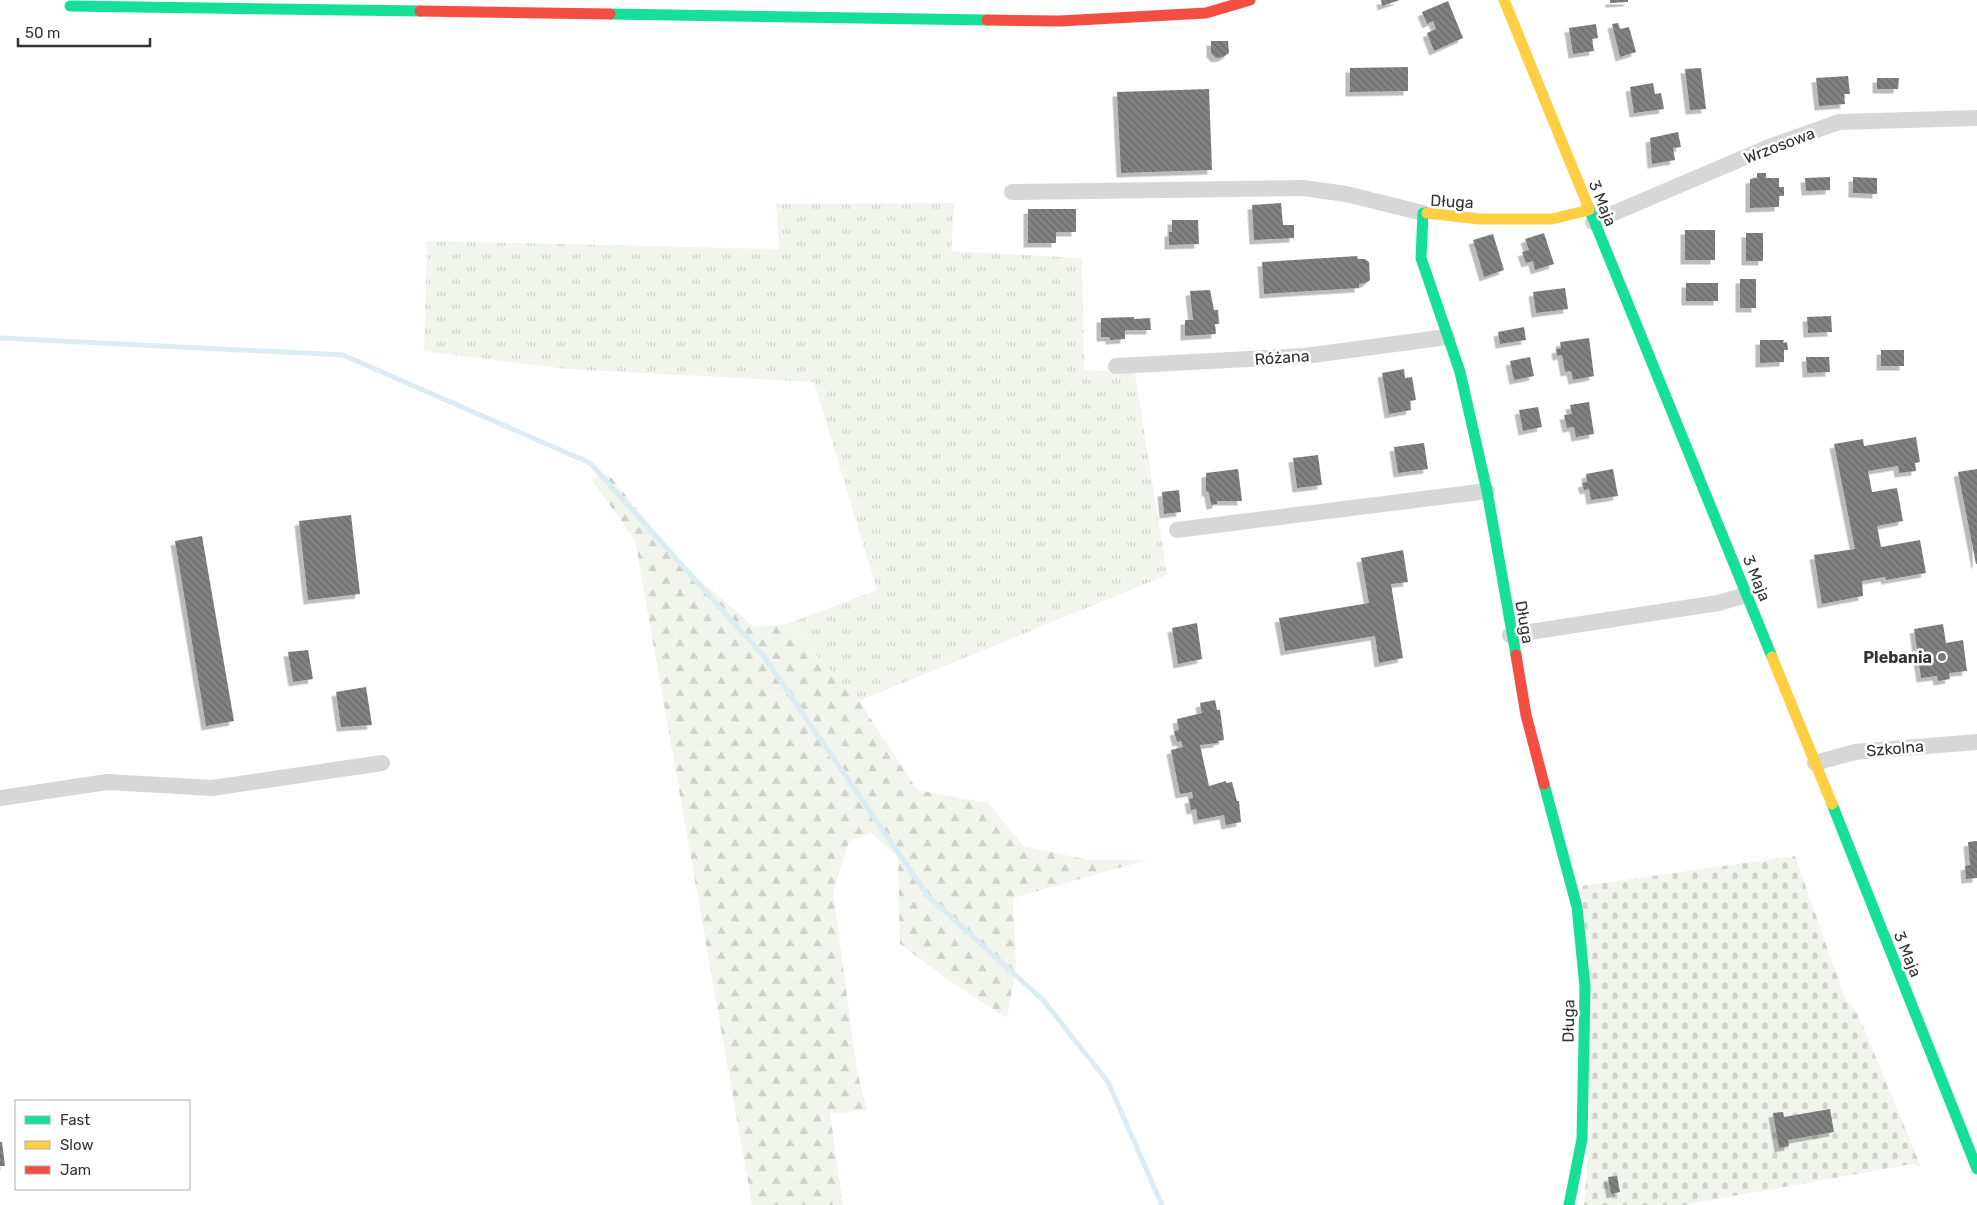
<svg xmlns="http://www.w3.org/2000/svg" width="1977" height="1205" font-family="Rubik,sans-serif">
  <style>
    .grass { fill: url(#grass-tufts) }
    .forest { fill: url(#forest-firs) }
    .cemetery { fill: url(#cemetery-stones) }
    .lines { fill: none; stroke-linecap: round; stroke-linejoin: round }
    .stream { stroke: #ddebf3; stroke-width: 5 }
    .building { fill: url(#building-back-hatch); filter: url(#shadow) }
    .street { stroke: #d7d7d7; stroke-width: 16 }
    .fast { stroke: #16e098; stroke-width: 11 }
    .slow { stroke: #ffcf43; stroke-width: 11 }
    .jam { stroke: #f24e42; stroke-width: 11 }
    .poi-dot { fill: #7a7a7a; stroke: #fff; stroke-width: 2 }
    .labels { text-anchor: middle; stroke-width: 5; stroke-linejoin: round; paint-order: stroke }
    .street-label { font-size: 16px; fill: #333; stroke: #fff }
    .poi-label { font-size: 16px; font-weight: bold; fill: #333; stroke: #fff; text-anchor: end }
  </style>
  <defs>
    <pattern id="grass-tufts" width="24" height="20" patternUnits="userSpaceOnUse" patternTransform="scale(1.25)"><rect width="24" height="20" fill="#f1f5ed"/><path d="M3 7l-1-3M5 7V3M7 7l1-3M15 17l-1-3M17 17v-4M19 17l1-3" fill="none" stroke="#cfd2cc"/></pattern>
    <pattern id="forest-firs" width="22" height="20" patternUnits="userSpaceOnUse" patternTransform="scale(1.25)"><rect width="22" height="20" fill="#f1f5ed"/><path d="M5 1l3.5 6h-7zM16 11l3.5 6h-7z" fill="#cfd2cc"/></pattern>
    <pattern id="cemetery-stones" width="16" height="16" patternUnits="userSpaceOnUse" patternTransform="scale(1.25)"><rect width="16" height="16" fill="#f1f5ed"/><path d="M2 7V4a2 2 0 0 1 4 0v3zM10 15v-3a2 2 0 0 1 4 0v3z" fill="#cfd2cc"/></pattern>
    <pattern id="building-back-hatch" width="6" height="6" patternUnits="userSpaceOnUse" patternTransform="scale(1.25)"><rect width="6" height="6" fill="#818181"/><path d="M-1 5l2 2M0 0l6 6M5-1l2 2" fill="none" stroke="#6a6a6a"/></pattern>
    <filter id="shadow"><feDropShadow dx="-4.5" dy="4.5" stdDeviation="0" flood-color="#0004"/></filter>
  </defs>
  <rect width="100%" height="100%" fill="#fff"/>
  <!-- grass -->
  <polygon class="grass" points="954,203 951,251 1082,258 1084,370 1135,373 1167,575 859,701 787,624 877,590 814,382 567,369 424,351 427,241 779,249 776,204"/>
  <!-- forest -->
  <polygon class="forest" points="609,475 684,566 754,627 787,624 859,701 917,790 988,803 1024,846 1088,860 1147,860 1013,898 1016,966 1007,1018 954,984 900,944 898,857 871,833 849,841 833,892 857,1071 867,1110 830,1114 843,1205 752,1205 635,540 591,479"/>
  <!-- cemetery -->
  <polygon class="cemetery" points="1795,856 1846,1001 1857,1012 1921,1167 1912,1164 1684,1205 1584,1205 1590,1135 1582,886"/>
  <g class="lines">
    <!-- stream -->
    <polyline class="stream" points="0,338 343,355 590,463 762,654 928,896 1043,1000 1108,1082 1162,1205"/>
  </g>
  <!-- building -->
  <g class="building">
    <polygon points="1381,0 1400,0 1382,6"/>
    <polygon points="1610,0 1628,0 1628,2 1610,3"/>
    <polygon points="1448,1 1463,38 1434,51 1427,33 1436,29 1433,21 1427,24 1422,12"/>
    <polygon points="1618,23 1620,29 1629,27 1636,52 1620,57 1612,24"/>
    <polygon points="1596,24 1598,38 1592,39 1594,51 1573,54 1569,28"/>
    <polygon points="1211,41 1228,41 1229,53 1223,57 1216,58 1211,53"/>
    <polygon points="1408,67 1408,91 1350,92 1350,68"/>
    <polygon points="1701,68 1706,109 1690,110 1685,69"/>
    <polygon points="1848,76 1850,94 1844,94 1845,104 1819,106 1816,78"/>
    <polygon points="1877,78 1899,78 1898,89 1877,89"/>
    <polygon points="1653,83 1655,94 1661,93 1664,109 1634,113 1630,87"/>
    <polygon points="1209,89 1212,170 1121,173 1117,92"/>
    <polygon points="1678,132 1681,147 1673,148 1675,160 1652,164 1650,138"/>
    <polygon points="1757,173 1766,173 1766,178 1779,178 1779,187 1784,187 1784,196 1779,196 1779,207 1750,208 1750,179 1757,178"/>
    <polygon points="1830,177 1830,190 1806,191 1805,178"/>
    <polygon points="1853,177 1877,178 1877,194 1853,193"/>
    <polygon points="1281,203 1283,225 1294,225 1294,238 1254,240 1252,205"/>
    <polygon points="1028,209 1076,209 1076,232 1056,232 1056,243 1028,243"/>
    <polygon points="1172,220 1198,220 1199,244 1169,245 1169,232 1172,232"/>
    <rect x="1685" y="230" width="30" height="30"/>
    <polygon points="1544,233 1554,264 1535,270 1533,261 1526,263 1522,252 1529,250 1525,239"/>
    <rect x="1746" y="233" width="17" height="28"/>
    <polygon points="1493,234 1504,270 1484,277 1473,240"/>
    <polygon points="1357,256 1358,259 1365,259 1369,262 1370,280 1366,283 1359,284 1359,288 1264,294 1262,262"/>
    <rect x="1740" y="279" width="16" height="29"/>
    <rect x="1686" y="283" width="32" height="18"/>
    <polygon points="1565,288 1568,309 1536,313 1533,292"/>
    <polygon points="1210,290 1214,310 1218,310 1219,324 1215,324 1216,334 1185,336 1185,320 1193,320 1190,291"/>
    <polygon points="1831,316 1832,332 1808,333 1807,317"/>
    <polygon points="1134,317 1134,319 1150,318 1151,330 1125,330 1125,339 1110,340 1110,337 1101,337 1101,318"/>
    <polygon points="1524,327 1526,340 1500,344 1498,332"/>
    <polygon points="1589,338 1594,376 1573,380 1571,371 1565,372 1562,355 1557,356 1556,349 1561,348 1560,342"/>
    <polygon points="1760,340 1784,340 1783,343 1787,342 1788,350 1784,350 1784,362 1760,363"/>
    <rect x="1881" y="350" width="23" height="16"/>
    <polygon points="1530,357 1534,376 1514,380 1510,361"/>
    <polygon points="1806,357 1829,357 1830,372 1807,373"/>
    <polygon points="1404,369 1405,378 1412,377 1416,400 1410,401 1411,410 1389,414 1382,373"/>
    <polygon points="1589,402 1594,434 1576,437 1574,427 1567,428 1564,415 1572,414 1570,405"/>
    <polygon points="1538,407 1542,427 1523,431 1519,410"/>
    <polygon points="1916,437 1920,462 1915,463 1916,471 1899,473 1898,466 1868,471 1872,492 1897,488 1903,521 1877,526 1881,547 1920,540 1926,573 1886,580 1885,577 1862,581 1863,596 1822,604 1814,555 1855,549 1834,444 1863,439 1864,446"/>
    <polygon points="1424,443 1428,469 1398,473 1394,447"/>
    <polygon points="1318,455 1322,485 1297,488 1293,458"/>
    <polygon points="1238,469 1242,501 1217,501 1217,504 1211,505 1209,493 1206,491 1206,473"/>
    <polygon points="1613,469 1618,496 1591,500 1589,489 1584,490 1582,483 1587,482 1586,474"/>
    <polygon points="1977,469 1977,564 1976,564 1958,472"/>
    <polygon points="1179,490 1181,512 1164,514 1162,492"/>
    <polygon points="351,515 360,594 308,600 299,521"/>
    <polygon points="202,536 234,721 206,726 175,541"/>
    <polygon points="1403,550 1408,582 1391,584 1403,658 1379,663 1375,636 1285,651 1279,618 1369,603 1361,558"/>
    <polygon points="1197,623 1202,659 1178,664 1172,628"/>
    <polygon points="1943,624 1946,643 1963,640 1967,671 1949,673 1950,679 1938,681 1937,676 1921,678 1914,629"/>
    <polygon points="308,650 313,679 293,682 288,652"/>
    <polygon points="366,687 372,725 341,727 336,692"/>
    <polygon points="1215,700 1217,710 1220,710 1224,740 1218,741 1218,743 1200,745 1209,786 1226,781 1226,783 1232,782 1237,801 1239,801 1241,822 1226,825 1224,815 1198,820 1196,809 1191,810 1189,799 1193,798 1192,792 1180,794 1171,750 1183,747 1181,741 1177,742 1174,731 1179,730 1177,719 1202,713 1200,703"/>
    <polygon points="1977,841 1977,878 1966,879 1965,866 1970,865 1968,842"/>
    <polygon points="1830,1109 1834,1132 1788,1140 1789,1146 1779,1148 1773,1113 1783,1112 1784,1117"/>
    <polygon points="0,1142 2,1142 5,1166 0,1166"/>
    <polygon points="1617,1176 1620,1192 1611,1194 1608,1177"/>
  </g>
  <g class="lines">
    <!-- street -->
    <g class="street">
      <polyline points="1012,192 1303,188 1346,194 1423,213"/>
      <polyline points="1593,222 1769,147 1839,122 1977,118"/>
      <polyline points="1116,366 1305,356 1447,337"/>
      <polyline points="1177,530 1487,491"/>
      <polyline points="1510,635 1718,603 1746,595"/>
      <polyline points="1815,763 1855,752 1977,742"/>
      <polyline points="0,798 107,782 212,788 382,763"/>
    </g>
    <!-- fast -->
    <g class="fast">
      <polyline points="70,6 420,11"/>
      <polyline points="610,14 987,20"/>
      <polyline points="1588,206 1772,657"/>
      <polyline points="1427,213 1423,213 1421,258 1460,372 1487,491 1516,655"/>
      <polyline points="1544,784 1577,907 1585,987 1582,1139 1569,1205"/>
      <polyline points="1832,804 1977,1169"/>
    </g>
    <!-- slow -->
    <g class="slow">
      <polyline points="1504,0 1588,206"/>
      <polyline points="1427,213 1480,219 1552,219 1589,210"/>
      <polyline points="1772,657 1832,804"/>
    </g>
    <!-- jam -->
    <g class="jam">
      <polyline points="420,11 610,14"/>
      <polyline points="987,20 1060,21 1206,13 1250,0"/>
      <polyline points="1516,655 1526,715 1544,784"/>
    </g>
  </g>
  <!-- markers -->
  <circle class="poi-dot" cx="1942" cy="657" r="5"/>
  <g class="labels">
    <!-- street labels -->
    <g class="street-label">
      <text transform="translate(1779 145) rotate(-21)" y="6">Wrzosowa</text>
      <text transform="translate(1452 201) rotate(3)" y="6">Długa</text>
      <text transform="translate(1603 203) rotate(68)" y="6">3 Maja</text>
      <text transform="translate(1282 357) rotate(-4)" y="6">Różana</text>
      <text transform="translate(1757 578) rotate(68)" y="6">3 Maja</text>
      <text transform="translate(1525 622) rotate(80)" y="6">Długa</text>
      <text transform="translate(1895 748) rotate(-5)" y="6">Szkolna</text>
      <text transform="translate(1908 954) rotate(68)" y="6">3 Maja</text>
      <text transform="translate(1568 1021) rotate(-89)" y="6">Długa</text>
    </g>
    <!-- poi labels -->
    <g class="poi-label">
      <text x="1932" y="663">Plebania</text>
    </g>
  </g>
  <!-- legend -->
  <rect x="15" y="1100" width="175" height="90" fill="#ffffff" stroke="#adadad"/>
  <rect x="25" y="1116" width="25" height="8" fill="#16e098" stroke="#adadad"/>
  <text x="60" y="1125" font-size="15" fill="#333333">Fast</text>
  <rect x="25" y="1141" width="25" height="8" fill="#ffcf43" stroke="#adadad"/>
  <text x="60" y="1150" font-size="15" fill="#333333">Slow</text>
  <rect x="25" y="1166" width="25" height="8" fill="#f24e42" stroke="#adadad"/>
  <text x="60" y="1175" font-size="15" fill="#333333">Jam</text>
  <!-- scale -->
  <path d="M18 38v8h132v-8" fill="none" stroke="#333333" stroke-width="2.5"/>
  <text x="25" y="38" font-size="15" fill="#333333" stroke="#ffffff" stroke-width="4" paint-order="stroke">50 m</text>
</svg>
